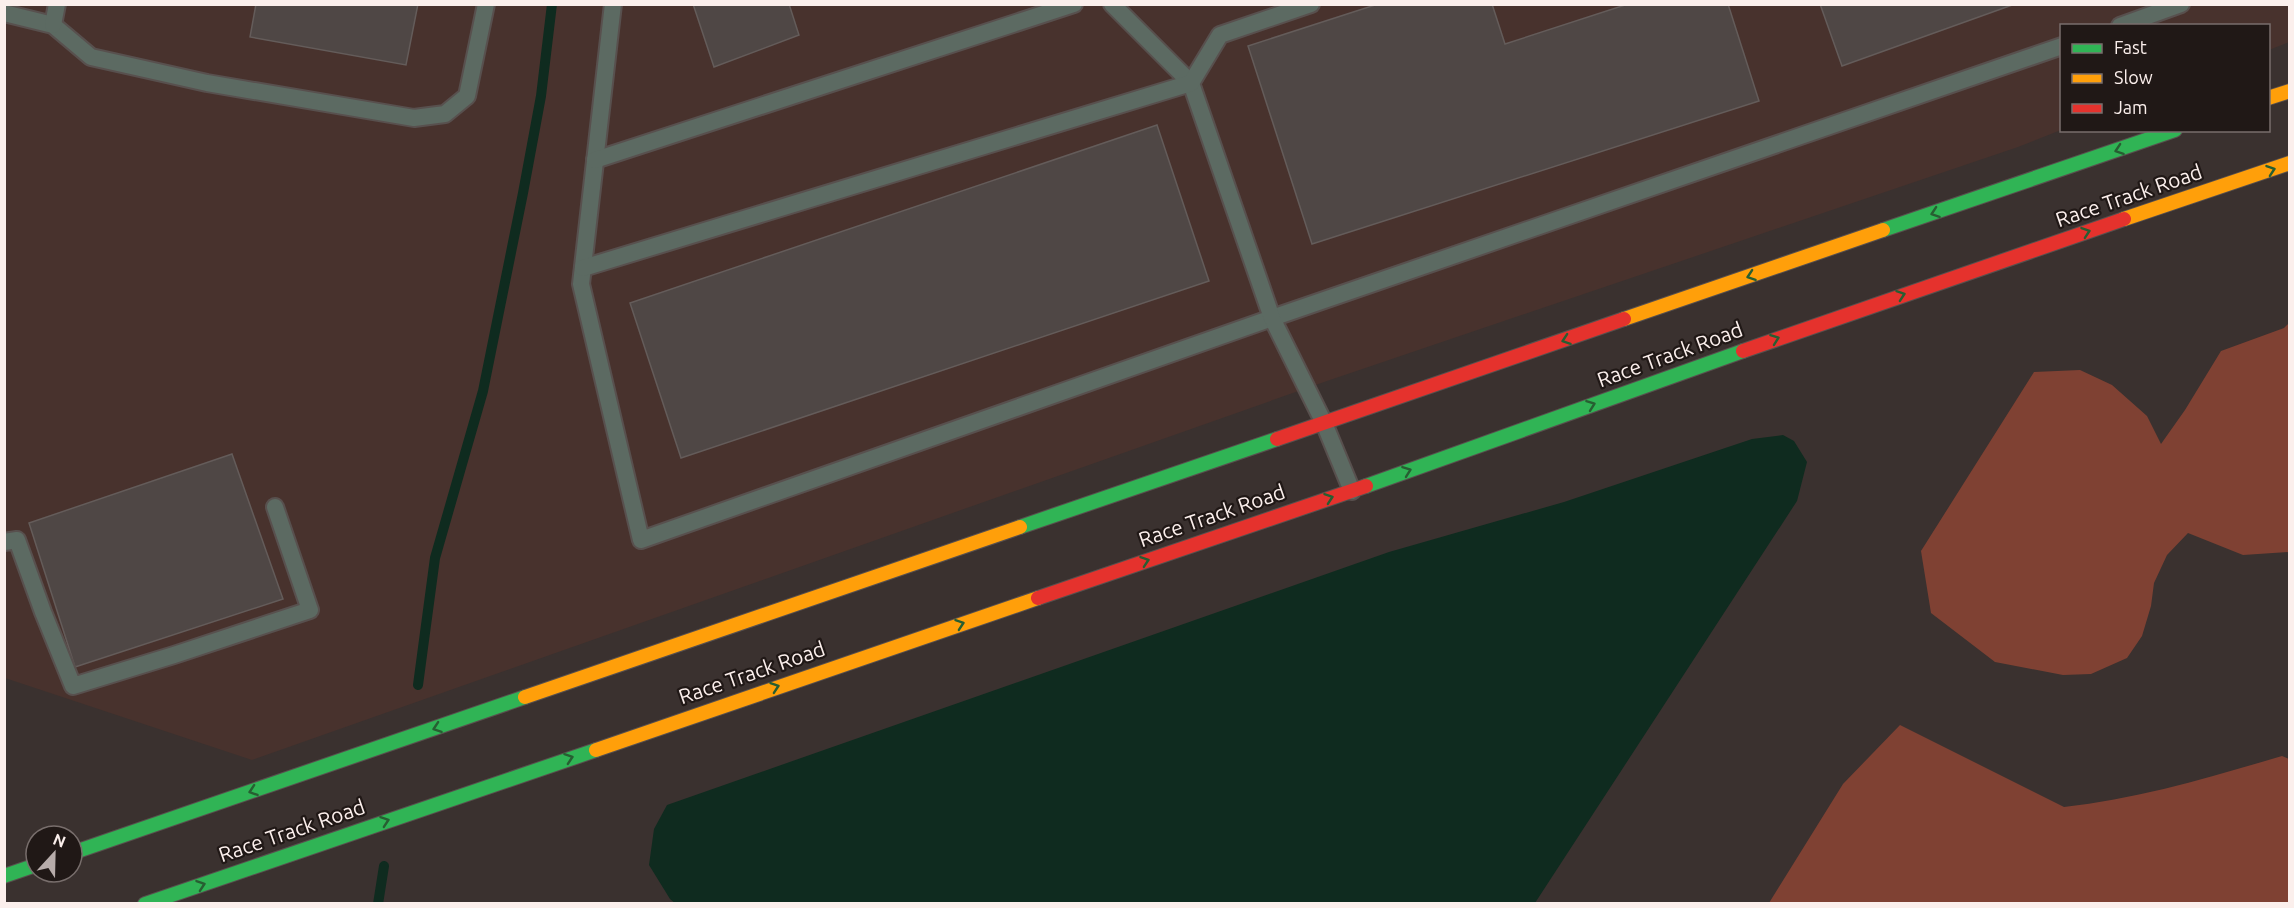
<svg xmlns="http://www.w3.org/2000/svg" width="2294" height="908" font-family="Ubuntu,sans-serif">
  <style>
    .built { fill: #48322d }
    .green { fill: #7f4133 }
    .water { fill: #0f2b1f }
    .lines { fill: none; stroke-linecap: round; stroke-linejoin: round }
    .stream { stroke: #0f2b1f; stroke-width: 10 }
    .building { fill: #4f4745; stroke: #645c5a; stroke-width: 1.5 }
    .lane-casing { stroke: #58504e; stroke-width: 20 }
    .fast-casing { stroke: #58504e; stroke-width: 16 }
    .slow-casing { stroke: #58504e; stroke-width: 16 }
    .jam-casing { stroke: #58504e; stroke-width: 16 }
    .lane { stroke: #5c6a62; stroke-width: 16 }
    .fast { stroke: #30b455; stroke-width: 14 }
    .slow { stroke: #ff9f0a; stroke-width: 14 }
    .jam { stroke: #e5322d; stroke-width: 14 }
    .oneway { stroke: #275e32 }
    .labels { text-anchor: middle; stroke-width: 4.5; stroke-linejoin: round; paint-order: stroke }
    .street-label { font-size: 21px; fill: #fbefec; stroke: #201816 }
  </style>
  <rect width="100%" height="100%" fill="#3a312f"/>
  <!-- built -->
  <polygon class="built" points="5,5 2289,5 2289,42 2269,50 2268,26 2062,26 2061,130 2018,147 1327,381 252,760 5,678"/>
  <!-- green -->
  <g class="green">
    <polygon points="2289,323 2289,552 2243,555 2188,533 2167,555 2154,583 2151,606 2142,636 2127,658 2091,674 2063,675 1995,662 1931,613 1921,551 2034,372 2080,370 2112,385 2147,416 2161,444 2185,410 2221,351 2284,328"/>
    <path d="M1900,725L2064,807C2138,799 2211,777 2282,756L2289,759V903H1769L1843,784Z"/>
  </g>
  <!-- water -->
  <polygon class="water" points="1783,435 1794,441 1807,462 1797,501 1535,903 676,904 670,899 649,865 654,829 667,805 1389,552 1564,502 1752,439"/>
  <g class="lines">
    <!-- stream -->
    <g class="stream">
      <polyline points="418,685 435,558 483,391 523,193 541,96 552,4"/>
      <polyline points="378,904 384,866"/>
    </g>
  </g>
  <!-- building -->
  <g class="building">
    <polygon points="256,4 418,4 406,65 250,37"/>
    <polygon points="693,4 789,4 799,35 714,67"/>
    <polygon points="1378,4 1492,4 1505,44 1628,4 1728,4 1759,101 1312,244 1248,46"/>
    <polygon points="1820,4 2015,4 1842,66"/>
    <polygon points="1157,125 1209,281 681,458 630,303"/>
    <polygon points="232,454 283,599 75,667 29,523"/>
  </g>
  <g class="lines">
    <defs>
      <g id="lane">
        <polyline points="613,4 581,284 641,540 1272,318 2062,46"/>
        <polyline points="1112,4 1191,83 1272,318 1324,423 1352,491"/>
        <polyline points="4,13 53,25 91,57 207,83 414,118 445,114 467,96 486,4"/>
        <polyline points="53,25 57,4"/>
        <polyline points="2120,26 2181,4"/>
        <polyline points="595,160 1074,4"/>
        <polyline points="583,268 1191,83 1220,35 1311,4"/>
        <polyline points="4,542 17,540 43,612 73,686 174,655 310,610 275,507"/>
      </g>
      <g id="fast">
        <polyline points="1883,230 2175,130"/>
        <polyline points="1366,486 1743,351"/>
        <polyline points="1020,527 1277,439"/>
        <polyline points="72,853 525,697"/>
        <polyline points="4,876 36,865"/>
        <polyline points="145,904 596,750"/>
      </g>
      <g id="slow">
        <polyline points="2268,98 2290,91"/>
        <polyline points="2124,219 2290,163"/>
        <polyline points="1624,319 1883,230"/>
        <polyline points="525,697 1020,527"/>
        <polyline points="596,750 1038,598"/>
      </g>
      <g id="jam">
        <polyline points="1743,351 2124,219"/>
        <polyline points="1277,439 1624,319"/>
        <polyline points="1038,598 1366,486"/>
      </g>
    </defs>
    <!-- lane casing -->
    <use href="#lane" class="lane-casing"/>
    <!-- fast casing -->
    <use href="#fast" class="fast-casing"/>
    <!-- slow casing -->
    <use href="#slow" class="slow-casing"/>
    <!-- jam casing -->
    <use href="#jam" class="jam-casing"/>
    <!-- lane -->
    <use href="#lane" class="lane"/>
    <!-- fast -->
    <use href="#fast" class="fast"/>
    <!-- slow -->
    <use href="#slow" class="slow"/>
    <!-- jam -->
    <use href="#jam" class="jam"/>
  </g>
  <!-- one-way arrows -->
  <defs><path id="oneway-chevron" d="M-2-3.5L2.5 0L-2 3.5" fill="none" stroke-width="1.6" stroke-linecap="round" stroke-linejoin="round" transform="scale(1.5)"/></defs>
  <g class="oneway">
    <use href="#oneway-chevron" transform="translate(2119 150) rotate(161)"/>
    <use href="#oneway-chevron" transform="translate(2271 170) rotate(-19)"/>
    <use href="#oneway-chevron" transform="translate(1935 213) rotate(161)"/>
    <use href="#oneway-chevron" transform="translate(2086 232) rotate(-19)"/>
    <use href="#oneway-chevron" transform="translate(1751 276) rotate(161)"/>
    <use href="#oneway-chevron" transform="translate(1901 295) rotate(-19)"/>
    <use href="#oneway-chevron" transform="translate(1775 339) rotate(-20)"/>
    <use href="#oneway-chevron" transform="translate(1566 340) rotate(161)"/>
    <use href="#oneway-chevron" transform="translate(1591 405) rotate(-20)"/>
    <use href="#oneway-chevron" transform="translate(1407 471) rotate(-20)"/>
    <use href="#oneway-chevron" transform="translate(1329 498) rotate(-19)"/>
    <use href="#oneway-chevron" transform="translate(1145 561) rotate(-19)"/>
    <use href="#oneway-chevron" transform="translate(960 624) rotate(-19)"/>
    <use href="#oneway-chevron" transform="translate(775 687) rotate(-19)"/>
    <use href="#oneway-chevron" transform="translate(437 728) rotate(161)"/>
    <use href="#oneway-chevron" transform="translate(569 758) rotate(-19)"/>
    <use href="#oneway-chevron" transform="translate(253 791) rotate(161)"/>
    <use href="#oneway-chevron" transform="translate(385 821) rotate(-19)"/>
    <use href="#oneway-chevron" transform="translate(201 885) rotate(-19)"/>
  </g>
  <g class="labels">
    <!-- street labels -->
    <g class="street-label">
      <text transform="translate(2129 196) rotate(-19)" y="7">Race Track Road</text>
      <text transform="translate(1670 355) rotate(-20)" y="7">Race Track Road</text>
      <text transform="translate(1212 516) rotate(-19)" y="7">Race Track Road</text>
      <text transform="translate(752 673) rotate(-19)" y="7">Race Track Road</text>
      <text transform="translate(292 831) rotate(-19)" y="7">Race Track Road</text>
    </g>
  </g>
  <!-- border -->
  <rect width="2294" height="908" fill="none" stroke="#fbefec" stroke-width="12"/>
  <!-- legend -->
  <rect x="2060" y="24" width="210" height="108" fill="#201816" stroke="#786e6c" stroke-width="1.5"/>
  <rect x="2072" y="44" width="30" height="9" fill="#30b455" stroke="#786e6c" stroke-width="1.5"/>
  <text x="2114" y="54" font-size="18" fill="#fbefec">Fast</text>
  <rect x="2072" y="74" width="30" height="9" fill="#ff9f0a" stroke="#786e6c" stroke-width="1.5"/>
  <text x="2114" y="84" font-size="18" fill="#fbefec">Slow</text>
  <rect x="2072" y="104" width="30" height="9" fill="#e5322d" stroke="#786e6c" stroke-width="1.5"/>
  <text x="2114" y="114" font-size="18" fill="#fbefec">Jam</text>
  <!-- north arrow -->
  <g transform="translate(54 854) rotate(22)"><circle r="28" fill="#201816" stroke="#786e6c" stroke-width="1.5"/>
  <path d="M0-4.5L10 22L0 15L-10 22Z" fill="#b7acaa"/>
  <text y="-9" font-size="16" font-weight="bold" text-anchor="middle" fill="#fbefec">N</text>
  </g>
</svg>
